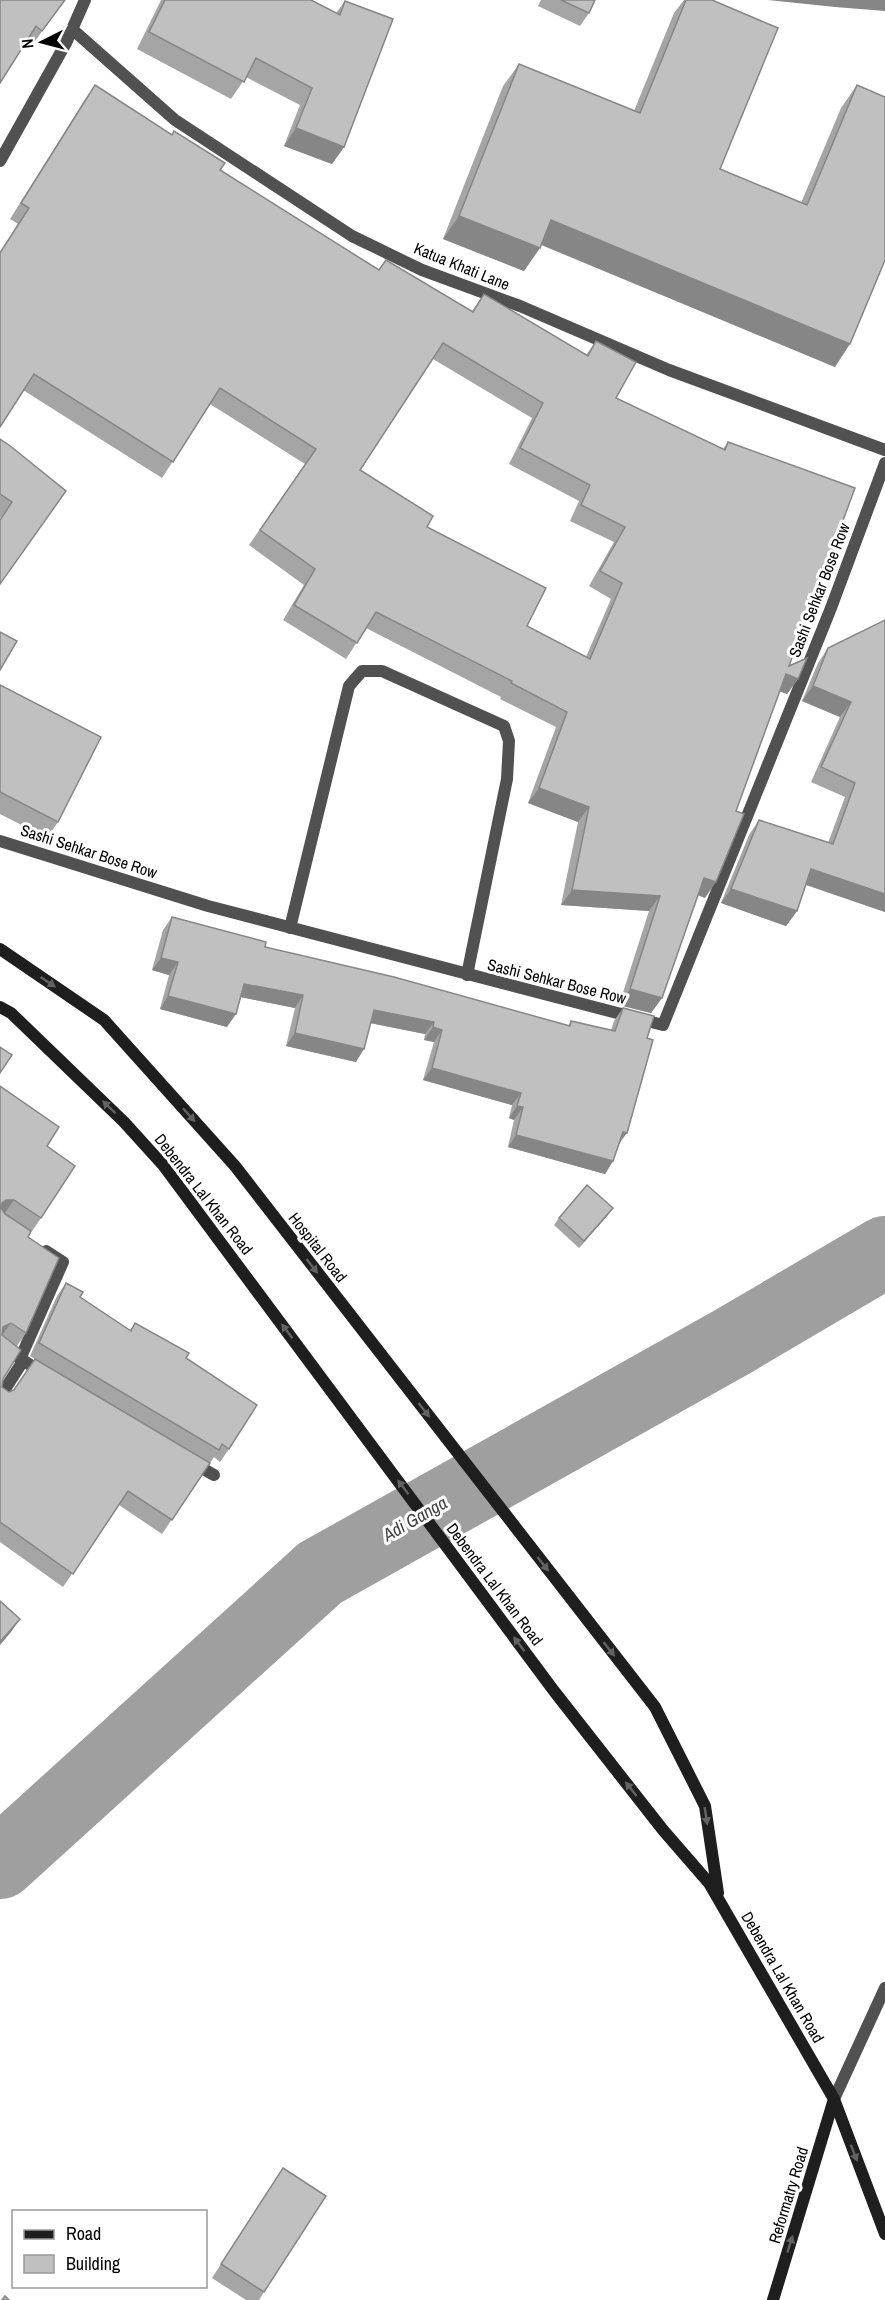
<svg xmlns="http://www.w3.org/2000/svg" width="885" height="2300" font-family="'Archivo Narrow',sans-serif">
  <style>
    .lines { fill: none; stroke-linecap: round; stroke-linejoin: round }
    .river { stroke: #9f9f9f; stroke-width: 72 }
    .minor { stroke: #515151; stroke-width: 12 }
    .secondary { stroke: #1e1e1e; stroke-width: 12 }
    .wall { fill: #a5a5a5; fill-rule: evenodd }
    .shaded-wall { fill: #868686 }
    .building { fill: #c0c0c0; stroke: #868686; stroke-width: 1.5; fill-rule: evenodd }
    .oneway { fill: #626262 }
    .labels { text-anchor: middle; stroke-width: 6; stroke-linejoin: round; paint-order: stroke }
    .street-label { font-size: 16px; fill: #000; stroke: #fff }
    .water-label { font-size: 18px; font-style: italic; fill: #404040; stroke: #fff }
  </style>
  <rect width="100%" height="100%" fill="#fff"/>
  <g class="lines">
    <!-- river -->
    <polyline class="river" points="0,1863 320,1573 732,1342 885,1252"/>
    <!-- minor -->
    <g class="minor">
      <polyline points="72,29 175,120 352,236 422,270 520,306 669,370 885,450"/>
      <polyline points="0,161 66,43 85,0"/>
      <polyline points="0,841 208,906 663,1025 831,608 885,463"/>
      <polyline points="290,928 349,686 362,671 382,671 504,726 509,741 507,779 467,975"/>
      <polyline points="0,1345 44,1374"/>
      <polyline points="20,1359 63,1262 46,1251"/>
      <polyline points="0,1397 23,1361"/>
      <polyline points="193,1463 214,1475"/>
      <polyline points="834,2099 885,1988"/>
    </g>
    <!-- secondary -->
    <g class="secondary">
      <polyline points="0,949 104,1020 235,1166 655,1707 705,1806 718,1893"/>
      <polyline points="0,1007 11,1013 124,1122 163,1165 554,1691 663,1830 709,1883 834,2099 885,2234"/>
      <polyline points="773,2300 834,2099"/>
    </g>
  </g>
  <!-- wall -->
  <g class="wall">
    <polygon points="0,0 65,0 30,48 24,43"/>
    <polygon points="161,0 311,0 336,13 345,1 344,147 332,164 284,146 300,105 246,77 231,99 137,49"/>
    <polygon points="541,0 595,0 589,13 580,26 538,6"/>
    <polygon points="684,0 712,0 720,169 801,203 841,108 857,85 835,367 541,245 524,271 443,239 503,86 519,64 634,111 674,13"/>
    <path d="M95,85L220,170L379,270L472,311L484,294L586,355L596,341L616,398L723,449L728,442L789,666L798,679L787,694L779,691L705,898L698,895L662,998L651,1013L619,1005L649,911L561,905L578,822L528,803L556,727L500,699L501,697L366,628L346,659L283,620L304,585L249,545L305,464L210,404L162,478L23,390L0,427V252L18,224L10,219L84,101ZM433,359L532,418L509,464L579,501L570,521L614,542L589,586L611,599L586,657L527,626L427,527L360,470Z"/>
    <polygon points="0,439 66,491 1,518 0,517"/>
    <polygon points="885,620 885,912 806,885 797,911 786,926 721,903 749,835 759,820 828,843 845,797 811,782 840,717 802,701 818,663 828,648"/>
    <polygon points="0,685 58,822 47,838 0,814"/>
    <polygon points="172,917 265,947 568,1026 571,1021 611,1030 614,1021 623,1008 647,1038 619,1143 613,1161 605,1174 508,1147 514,1120 509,1118 512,1105 423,1080 434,1042 424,1040 425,1034 370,1023 356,1062 286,1046 295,1008 241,997 227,1027 160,1009 169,975 152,970 163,930"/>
    <polygon points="0,1086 47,1146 41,1218 28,1237 26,1333 17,1346 3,1379 2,1387 9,1392 13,1390 35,1359 30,1356 57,1296 66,1283 80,1297 130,1330 135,1323 186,1358 229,1449 220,1462 214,1457 162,1534 119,1505 63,1587 0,1542"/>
    <polygon points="613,1208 579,1248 554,1225 559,1218"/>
    <polygon points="283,2168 264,2292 259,2300 246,2300 212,2278"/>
  </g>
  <!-- shaded-wall -->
  <g class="shaded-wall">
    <polygon points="768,0 885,0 885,11 835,7"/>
    <polygon points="296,128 344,147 332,164 284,146"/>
    <polygon points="459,216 540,248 524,271 443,239"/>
    <polygon points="551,220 850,344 835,367 535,242"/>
    <polygon points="786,674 798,679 787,694 775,689"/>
    <polygon points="813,686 851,702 840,717 802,701"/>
    <polygon points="539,788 589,807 578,822 528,803"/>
    <polygon points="811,869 885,894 885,912 801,883"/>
    <polygon points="704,878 716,882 705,898 693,893"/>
    <polygon points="731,889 797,911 786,926 721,903"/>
    <polygon points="572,890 660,896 649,911 561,905"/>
    <polygon points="161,958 178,962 169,975 152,970"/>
    <polygon points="244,984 303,995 295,1008 235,996"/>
    <polygon points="630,989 662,998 651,1013 619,1005"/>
    <polygon points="168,996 236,1014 227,1027 160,1009"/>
    <polygon points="374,1010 434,1022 425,1034 365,1022"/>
    <polygon points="433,1027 442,1030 434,1042 424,1040"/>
    <polygon points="295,1033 364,1049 356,1062 286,1046"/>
    <polygon points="432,1068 521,1093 512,1105 423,1080"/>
    <polygon points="517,1106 523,1107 514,1120 509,1118"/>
    <polygon points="623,1132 627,1133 618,1145"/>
    <polygon points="516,1135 613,1161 605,1174 508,1147"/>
    <polygon points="6,1200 14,1200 4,1214 0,1214 2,1203"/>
    <polygon points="613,1208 608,1215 579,1248 584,1241"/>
    <polygon points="11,1323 1,1337 3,1327"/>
    <polygon points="20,1619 11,1632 0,1645 0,1642"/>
  </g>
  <!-- building -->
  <g class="building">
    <polygon points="0,0 65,0 42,31 36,26 0,83"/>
    <polygon points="165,0 311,0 340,15 345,1 393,19 344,147 296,128 312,88 256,58 244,82 149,32"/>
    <polygon points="561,0 595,0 589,13"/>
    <polygon points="686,0 712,0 778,28 720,169 807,205 857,85 885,97 885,260 850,344 551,220 540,248 459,216 519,64 640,113"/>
    <path d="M95,85L172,135L174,131L225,163L220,170L379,270L386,260L473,312L484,294L588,356L596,341L636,362L616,398L725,450L728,442L855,488L789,666L807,658L798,679L786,674L736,811L744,814L716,882L704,878L662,998L630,989L660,896L572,890L589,807L539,788L567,712L511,683L512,681L376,612L357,643L294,605L315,569L260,530L316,449L220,388L173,462L34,374L0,427V253L29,208L21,203ZM443,343L543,403L520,448L590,485L581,505L625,527L600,571L622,583L590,659L527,626L546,588L427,527L433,516L360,470Z"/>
    <polygon points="0,439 9,445 66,491 0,584 0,520 12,502 0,494"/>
    <polygon points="885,620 885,894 811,869 797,911 731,889 759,820 833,844 855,783 821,767 851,702 813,686 828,648"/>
    <polygon points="0,632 17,641 0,670"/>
    <polygon points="0,685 101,737 58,822 0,792"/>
    <polygon points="172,917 266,942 265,947 394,977 570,1026 571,1021 615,1031 623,1008 654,1016 647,1038 653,1040 627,1133 623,1132 613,1161 516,1135 523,1107 517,1106 521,1093 432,1068 442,1030 433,1027 434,1022 374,1010 364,1049 295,1033 303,995 244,984 236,1014 168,996 178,962 161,958"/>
    <polygon points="0,1047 12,1055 0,1073"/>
    <polygon points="0,1086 59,1127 47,1146 75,1166 41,1218 14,1200 6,1200 2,1203 1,1208 5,1214 31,1231 28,1237 59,1258 26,1333 11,1323 3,1327 2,1335 21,1350 3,1379 2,1387 9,1392 14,1390 35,1359 210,1463 172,1520 128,1491 73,1574 0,1522"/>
    <polygon points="587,1185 613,1208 584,1241 559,1218"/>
    <polygon points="66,1283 83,1292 80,1297 131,1331 135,1323 189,1353 186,1358 257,1405 229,1449 222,1444 219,1450 39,1343"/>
    <polygon points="0,1601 20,1619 0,1642"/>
    <polygon points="283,2168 326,2196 264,2292 221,2264"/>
    <polygon points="5,2296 9,2300 2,2300"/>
  </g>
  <!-- one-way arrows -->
  <defs><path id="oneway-solid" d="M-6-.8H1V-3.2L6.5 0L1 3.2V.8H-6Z" transform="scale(1.5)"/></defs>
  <g class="oneway">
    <use href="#oneway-solid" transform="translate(48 982) rotate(34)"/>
    <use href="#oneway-solid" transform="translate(109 1107) rotate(-136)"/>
    <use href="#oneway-solid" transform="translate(189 1115) rotate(48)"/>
    <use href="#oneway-solid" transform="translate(312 1266) rotate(52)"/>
    <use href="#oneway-solid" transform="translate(287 1331) rotate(-127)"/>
    <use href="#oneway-solid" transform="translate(424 1410) rotate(52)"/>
    <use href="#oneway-solid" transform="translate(403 1487) rotate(-127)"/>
    <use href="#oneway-solid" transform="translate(543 1564) rotate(52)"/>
    <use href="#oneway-solid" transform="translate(519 1644) rotate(-127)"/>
    <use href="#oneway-solid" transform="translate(609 1649) rotate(52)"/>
    <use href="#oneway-solid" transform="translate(631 1789) rotate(-128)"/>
    <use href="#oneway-solid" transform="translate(706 1816) rotate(81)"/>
    <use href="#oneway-solid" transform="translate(854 2153) rotate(69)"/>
    <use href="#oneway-solid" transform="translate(790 2244) rotate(-73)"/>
  </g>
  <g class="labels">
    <!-- street labels -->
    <g class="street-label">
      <text transform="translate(462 266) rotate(22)" y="6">Katua Khati Lane</text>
      <text transform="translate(819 590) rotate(-69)" y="6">Sashi Sehkar Bose Row</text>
      <text transform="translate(89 851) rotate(18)" y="6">Sashi Sehkar Bose Row</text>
      <text transform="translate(557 981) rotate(14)" y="6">Sashi Sehkar Bose Row</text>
      <text transform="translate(204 1194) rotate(52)" y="6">Debendra Lal Khan Road</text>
      <text transform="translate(318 1247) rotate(52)" y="6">Hospital Road</text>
      <text transform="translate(495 1584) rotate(53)" y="6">Debendra Lal Khan Road</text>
      <text transform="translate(783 1977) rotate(60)" y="6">Debendra Lal Khan Road</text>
      <text transform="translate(788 2195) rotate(-73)" y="6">Reformatry Road</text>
    </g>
    <!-- water labels -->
    <g class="water-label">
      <text transform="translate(415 1519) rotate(-30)" y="6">Adi Ganga</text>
    </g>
  </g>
  <!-- legend -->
  <rect x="12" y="2210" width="195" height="78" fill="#ffffff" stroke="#999999" stroke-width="1.5"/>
  <rect x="24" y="2230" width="30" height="9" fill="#1e1e1e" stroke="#999999" stroke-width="1.5"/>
  <text x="66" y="2240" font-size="18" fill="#000000">Road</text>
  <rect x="24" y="2255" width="30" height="18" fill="#c0c0c0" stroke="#999999" stroke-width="1.5"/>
  <text x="66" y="2270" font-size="18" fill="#000000">Building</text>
  <!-- north arrow -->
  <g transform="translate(42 42) rotate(264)" stroke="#ffffff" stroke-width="4.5" paint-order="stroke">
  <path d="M0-4.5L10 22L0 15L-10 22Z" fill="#000000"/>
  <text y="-9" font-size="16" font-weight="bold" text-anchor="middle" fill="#000000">N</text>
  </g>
</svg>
